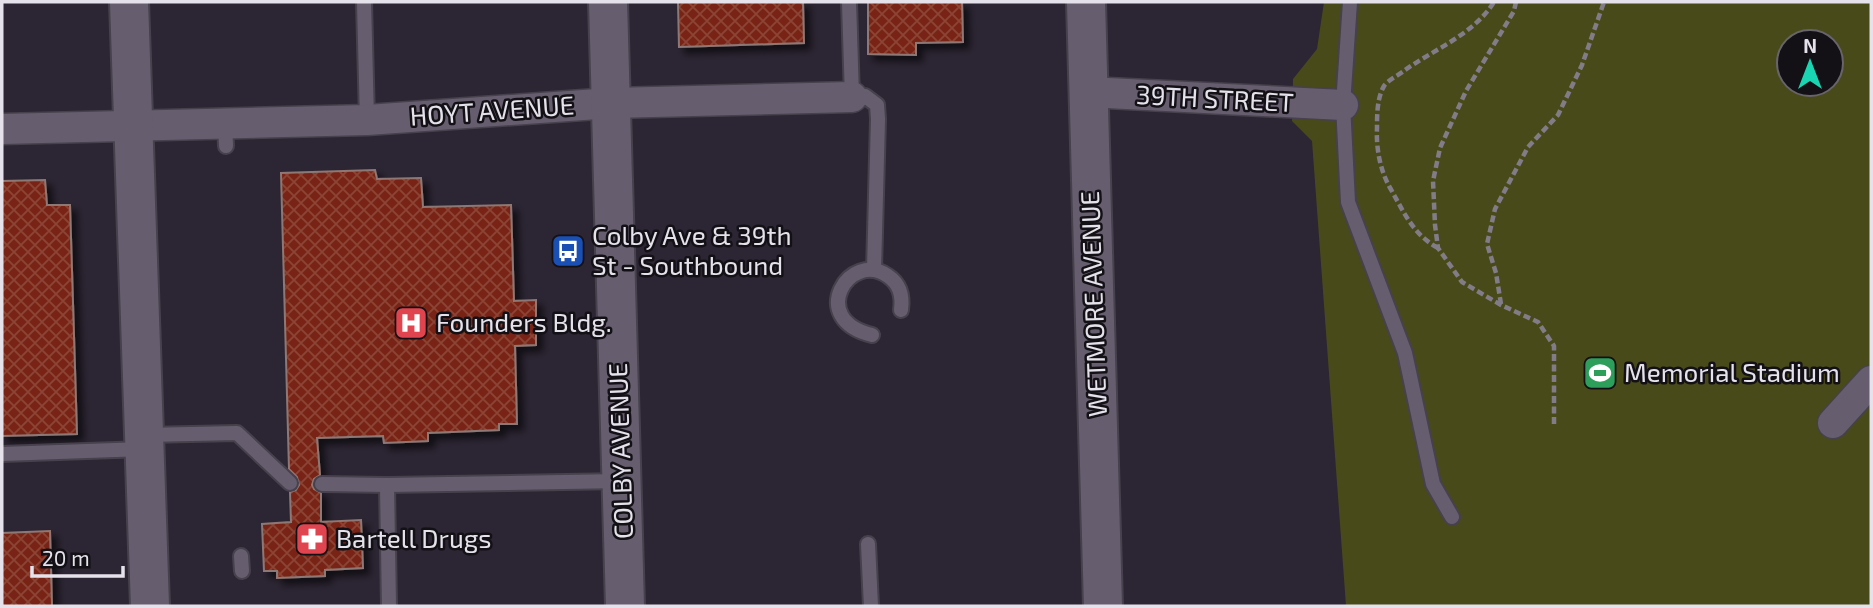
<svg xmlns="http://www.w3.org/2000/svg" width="1873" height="608" font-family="'Exo 2',sans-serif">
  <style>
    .pitch { fill: #494a1a; fill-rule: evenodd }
    .building { fill: url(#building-cross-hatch); stroke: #8d7874; stroke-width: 2; filter: url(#shadow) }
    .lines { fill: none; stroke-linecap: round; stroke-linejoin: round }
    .lane-casing { stroke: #46414c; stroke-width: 18 }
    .street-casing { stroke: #46414c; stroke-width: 33 }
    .secondary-casing { stroke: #46414c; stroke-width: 42 }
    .path { stroke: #827c88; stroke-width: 4.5; stroke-dasharray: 7 3.5; stroke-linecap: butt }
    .lane { stroke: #665e6e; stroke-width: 14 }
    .street { stroke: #665e6e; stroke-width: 30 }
    .secondary { stroke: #665e6e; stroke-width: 38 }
    .labels { text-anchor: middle; stroke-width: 5; stroke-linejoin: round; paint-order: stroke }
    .street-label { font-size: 26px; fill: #e6e2eb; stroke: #131016 }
    .poi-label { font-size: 26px; fill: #e6e2eb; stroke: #131016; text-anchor: start }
  </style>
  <defs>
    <pattern id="building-cross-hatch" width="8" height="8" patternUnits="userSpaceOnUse" patternTransform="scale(1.75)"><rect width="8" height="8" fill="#792414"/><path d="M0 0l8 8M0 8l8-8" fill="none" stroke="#8c4436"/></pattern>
    <filter id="shadow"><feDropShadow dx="6" dy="6" stdDeviation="3.5" flood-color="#0009"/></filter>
  </defs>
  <rect width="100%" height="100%" fill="#2c2533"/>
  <!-- pitch -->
  <path class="pitch" d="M1324,2H1871V606H1346L1312,141L1292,121L1293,79L1317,49ZM1789,42H1831V84H1789Z"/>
  <!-- building -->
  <g class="building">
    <polygon points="678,2 803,2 804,43 679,47"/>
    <polygon points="868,2 962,2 963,42 916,43 916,55 868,54"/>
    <polygon points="375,170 377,179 421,178 423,207 511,205 514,301 536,300 536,345 515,346 517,424 499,424 499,430 428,433 428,441 384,443 383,436 317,438 320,475 314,479 312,485 314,489 321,493 321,522 361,520 363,568 325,570 325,576 277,578 277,571 264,571 262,524 291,522 290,492 296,490 299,485 297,477 289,469 281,173"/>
    <polygon points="45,180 47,205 70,205 77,434 2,436 2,181"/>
    <polygon points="50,531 52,606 2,606 2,533"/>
  </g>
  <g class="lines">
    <defs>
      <g id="lane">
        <polyline points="364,2 367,120"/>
        <polyline points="849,2 852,97 865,96 877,105 878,119 874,270"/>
        <polyline points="1350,2 1343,105 1348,202 1405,353 1433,484 1452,517"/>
        <polyline points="225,123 226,146"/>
        <path d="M872,335C806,319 850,249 888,276C900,284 903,296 901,310"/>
        <polyline points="145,435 237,433 290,483"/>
        <polyline points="2,454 144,449"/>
        <polyline points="322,484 387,485 621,481"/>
        <polyline points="387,485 389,606"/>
        <polyline points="868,544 871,606"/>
        <polyline points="241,556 242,571"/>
      </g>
      <g id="street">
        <polyline points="1088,92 1343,105"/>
        <polyline points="2,129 367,120 612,103 852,97"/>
        <polyline points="1833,423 1871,381"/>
      </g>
      <g id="secondary">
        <polyline points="129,2 150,606"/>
        <polyline points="608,2 625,606"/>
        <polyline points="1086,2 1103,606"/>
      </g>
    </defs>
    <!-- lane casing -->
    <use href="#lane" class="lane-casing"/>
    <!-- street casing -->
    <use href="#street" class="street-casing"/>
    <!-- secondary casing -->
    <use href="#secondary" class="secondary-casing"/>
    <!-- path -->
    <g class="path">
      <polyline points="1516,2 1514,11 1466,91 1440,148 1433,181 1435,225 1438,248 1462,282 1501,305 1538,322 1554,346 1554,427"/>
      <path d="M1438,248C1412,234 1403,210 1389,186C1380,169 1376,148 1377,128C1377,115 1377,98 1384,86C1388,80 1399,75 1405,70C1435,49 1474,34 1494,2"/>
      <polyline points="1501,304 1496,273 1487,244 1495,209 1528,147 1558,115 1582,65 1604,2"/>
    </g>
    <!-- lane -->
    <use href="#lane" class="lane"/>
    <!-- street -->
    <use href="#street" class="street"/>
    <!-- secondary -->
    <use href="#secondary" class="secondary"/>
  </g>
  <!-- icons -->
  <defs>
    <symbol id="bus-square" viewBox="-11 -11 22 22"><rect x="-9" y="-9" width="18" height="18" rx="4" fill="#1a4fb4" stroke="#131016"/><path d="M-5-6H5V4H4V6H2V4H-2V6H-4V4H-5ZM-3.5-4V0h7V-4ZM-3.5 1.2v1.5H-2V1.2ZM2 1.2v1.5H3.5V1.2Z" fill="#fff"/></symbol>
    <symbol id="hospital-square" viewBox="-11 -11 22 22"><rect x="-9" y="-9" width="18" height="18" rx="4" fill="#e0444e" stroke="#131016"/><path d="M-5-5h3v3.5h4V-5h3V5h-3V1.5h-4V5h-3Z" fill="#fff"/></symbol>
    <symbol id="stadium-square" viewBox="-11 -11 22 22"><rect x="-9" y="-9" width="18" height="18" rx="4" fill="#2e9e5b" stroke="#131016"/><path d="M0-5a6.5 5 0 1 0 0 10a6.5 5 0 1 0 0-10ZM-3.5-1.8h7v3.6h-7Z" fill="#fff"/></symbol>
    <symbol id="pharmacy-square" viewBox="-11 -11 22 22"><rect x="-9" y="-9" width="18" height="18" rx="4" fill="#e0444e" stroke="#131016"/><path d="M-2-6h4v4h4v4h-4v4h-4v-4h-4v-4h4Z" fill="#fff"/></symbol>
  </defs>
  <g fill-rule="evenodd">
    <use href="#bus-square" x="549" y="232" width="38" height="38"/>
    <use href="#hospital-square" x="392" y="304" width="38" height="38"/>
    <use href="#stadium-square" x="1581" y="354" width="38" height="38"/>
    <use href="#pharmacy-square" x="293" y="520" width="38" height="38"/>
  </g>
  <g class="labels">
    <!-- street labels -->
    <g class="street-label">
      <text transform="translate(1215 99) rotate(3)" y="9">39TH STREET</text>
      <text transform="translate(492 111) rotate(-4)" y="9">HOYT AVENUE</text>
      <text transform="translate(1094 304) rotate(-92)" y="9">WETMORE AVENUE</text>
      <text transform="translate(621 451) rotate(-92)" y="9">COLBY AVENUE</text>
    </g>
    <!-- poi labels -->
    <g class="poi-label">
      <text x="592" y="245">Colby Ave &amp; 39th<tspan x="592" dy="30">St - Southbound</tspan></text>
      <text x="436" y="332">Founders Bldg.</text>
      <text x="1624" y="382">Memorial Stadium</text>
      <text x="336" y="548">Bartell Drugs</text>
    </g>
  </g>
  <!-- border -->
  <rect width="1873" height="608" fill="none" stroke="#e6e2eb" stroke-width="7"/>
  <!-- north arrow -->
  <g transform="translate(1810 63)"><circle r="33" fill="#131016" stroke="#67646b" stroke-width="2"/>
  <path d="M0-5L12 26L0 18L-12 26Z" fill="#19d5b2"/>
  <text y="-10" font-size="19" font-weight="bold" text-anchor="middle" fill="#e6e2eb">N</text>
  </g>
  <!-- scale -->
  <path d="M32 566v10h91v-10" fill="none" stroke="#e6e2eb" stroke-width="3.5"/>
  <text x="42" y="566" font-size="21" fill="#e6e2eb" stroke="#131016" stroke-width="5" paint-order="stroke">20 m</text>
</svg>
